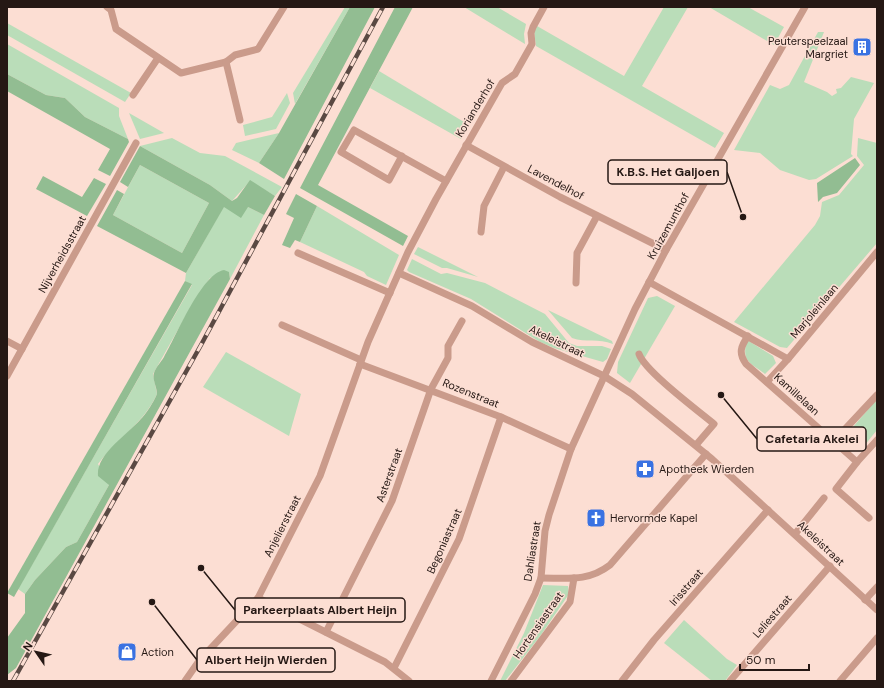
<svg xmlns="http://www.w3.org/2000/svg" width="884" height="688" font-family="'DM Sans',sans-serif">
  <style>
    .green { fill: #baddb9 }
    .forest { fill: #92bd92 }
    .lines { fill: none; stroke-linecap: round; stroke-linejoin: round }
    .street { stroke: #ca9b8b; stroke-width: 7 }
    .rail-casing { stroke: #5a4943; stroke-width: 4.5 }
    .rail { stroke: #fcded3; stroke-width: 3; stroke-dasharray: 9; stroke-linecap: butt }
    .labels { text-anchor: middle; stroke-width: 3; stroke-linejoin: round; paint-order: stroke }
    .poi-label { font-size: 11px; fill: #251814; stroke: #fcded3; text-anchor: start }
    .street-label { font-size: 11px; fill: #251814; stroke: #fcded3 }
    .leader { fill: none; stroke: #251814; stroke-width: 1.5 }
    .callout-dot { fill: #251814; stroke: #fcded3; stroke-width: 1.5 }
    .callout { fill: #fcded3; stroke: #251814; stroke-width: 1.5 }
    .callout-label { font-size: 12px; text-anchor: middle; font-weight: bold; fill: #251814 }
  </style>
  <rect width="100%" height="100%" fill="#fcded3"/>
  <!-- green -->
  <g class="green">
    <polygon points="345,7 350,7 295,104 293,93"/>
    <polygon points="464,7 497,7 526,24 524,34 525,44"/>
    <polygon points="664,7 688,7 642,86 724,133 715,148 536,46 534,31 537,26 624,76"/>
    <polygon points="709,7 748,7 784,27 774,45"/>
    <polygon points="7,23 131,93 125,102 7,35"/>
    <polygon points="818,32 824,32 804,82 827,92 832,96 837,93 836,89 841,88 851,77 874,83 854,119 851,154 853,156 816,179 809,180 780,170 760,153 734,150 770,85 780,89 789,85"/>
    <polygon points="7,44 119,108 119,116 128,139 85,117 65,98 46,95 7,74"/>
    <polygon points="379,71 469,125 461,139 370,88"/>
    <polygon points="287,93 290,103 276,129 245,136 243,125 272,117"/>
    <polygon points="129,113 164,133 140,139"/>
    <polygon points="279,133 259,163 232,150 236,143"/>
    <polygon points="172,138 200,153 225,156 282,187 275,196 250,181 232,201 210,185 140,146"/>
    <polygon points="858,138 877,143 877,243 787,348 780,347 734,322 815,225 820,216 822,202 839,195 864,165 857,156"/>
    <polygon points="140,165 209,203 182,253 113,215"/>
    <path d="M224,206L248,207L264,215L230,279L229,272L210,278L193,303L153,374L157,394C144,423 117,439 98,464L109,485L77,542L66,547L35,580L25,594L18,589L192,285L185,281L186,273Z"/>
    <polygon points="317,206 399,255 386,285 367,276 364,272 300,242"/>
    <polygon points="418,247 478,277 447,268 442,268 414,254"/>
    <polygon points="412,259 441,274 447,273 485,283 545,314 569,343 577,346 602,346 611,349 607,359 603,362 554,348 540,342 471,299 409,272 407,270"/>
    <polygon points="657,296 675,306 630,383 617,373 618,362 648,298"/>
    <path d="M548,310L612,341L613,344C598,338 586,343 572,338Z"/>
    <path d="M747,340L773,356L776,363L765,374C750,362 741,362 747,340Z"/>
    <polygon points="226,352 301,394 289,436 203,387"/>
    <path d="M877,399V430L860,451C853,451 848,447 844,441L847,434Z"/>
    <polygon points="543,585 568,586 569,594 541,635 505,681 500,681 524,633"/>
    <polygon points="684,620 727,659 737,665 725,681 712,681 664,643"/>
  </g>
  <!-- forest -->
  <g class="forest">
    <polygon points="350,7 375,7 284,179 259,163 279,133"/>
    <polygon points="395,7 413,7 318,185 408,236 403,246 300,188"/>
    <polygon points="7,74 46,95 65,98 85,117 128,139 129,142 110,176 98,170 110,149 7,91"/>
    <polygon points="140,146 210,185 232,201 237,198 250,180 275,196 264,215 248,207 241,218 224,207 186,273 97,226 117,190 124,194 113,215 182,253 209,203 140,165 128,187 120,182"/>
    <polygon points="855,158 860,165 837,193 823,197 818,202 817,183"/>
    <polygon points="43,176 82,197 94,178 106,184 87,216 36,189"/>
    <polygon points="296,194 317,206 300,242 295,240 290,248 282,245 294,218 286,214"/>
    <path d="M224,270L229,272L230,279L16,668L7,675V638L25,613V594L35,580L66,547L77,542L109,485L98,476C96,454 127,435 140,420C147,413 153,403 157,394C157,387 152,379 154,373C156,367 161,362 164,357C176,337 201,274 224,270Z"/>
    <polygon points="185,281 192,284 14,597 7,593"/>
  </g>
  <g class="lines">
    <!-- street -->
    <g class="street">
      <polyline points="107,7 111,10 116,29 181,73 226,62 235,55 258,49 284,7"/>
      <polyline points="226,62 240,120"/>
      <polyline points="133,95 158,58"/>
      <polyline points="466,145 560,197 666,250"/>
      <polyline points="402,156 389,180 341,152 354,130 446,181"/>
      <polyline points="481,232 484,206 504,167"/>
      <polyline points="298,253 390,293"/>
      <polyline points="399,273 472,306 532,342 604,376 632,394 712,459 877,610"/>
      <polyline points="649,282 788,359"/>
      <polyline points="576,283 577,253 597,216"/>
      <polyline points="282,325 361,360"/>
      <path d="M748,336C741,346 738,353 746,364L857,462L877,440"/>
      <polyline points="7,341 22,349"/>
      <path d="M639,354C645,371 697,410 714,424L696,445"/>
      <polyline points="360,364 501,417 571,449"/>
      <polyline points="7,376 136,143"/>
      <polyline points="767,382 788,359 877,252"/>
      <polyline points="833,442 877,395"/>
      <polyline points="857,462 836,489 869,518"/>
      <polyline points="795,534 824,498"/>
      <path d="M541,578C567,578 588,582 610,565L706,454"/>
      <polyline points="258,598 385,662 409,681"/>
      <polyline points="865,600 877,587"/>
      <polyline points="326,632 392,501 431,389 448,358 448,346 462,321"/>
      <polyline points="394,668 459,539 501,417"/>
      <polyline points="185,681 199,661 258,598 320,476 368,342 408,252 436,199 502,83 515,74 532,44 531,33 533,27 544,7"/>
      <polyline points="491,681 535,594 541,578 545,531 549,515 571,449 635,309 666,250 805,7"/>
      <polyline points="511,681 570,602 574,578"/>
      <polyline points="622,681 654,640 768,510"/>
      <polyline points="730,681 830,566"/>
      <polyline points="840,681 877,638"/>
    </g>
    <defs>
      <polyline id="rail" points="13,681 201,345 383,7"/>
    </defs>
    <!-- rail casing -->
    <use href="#rail" class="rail-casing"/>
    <!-- rail -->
    <use href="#rail" class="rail"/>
  </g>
  <!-- icons -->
  <defs>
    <symbol id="building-square" viewBox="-11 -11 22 22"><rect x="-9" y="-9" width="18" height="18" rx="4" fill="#3a72e2" stroke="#fcded3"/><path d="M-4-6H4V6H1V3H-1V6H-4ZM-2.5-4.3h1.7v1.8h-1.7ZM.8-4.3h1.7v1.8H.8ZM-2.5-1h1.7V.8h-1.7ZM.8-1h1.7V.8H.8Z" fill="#fff"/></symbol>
    <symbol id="pharmacy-square" viewBox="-11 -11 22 22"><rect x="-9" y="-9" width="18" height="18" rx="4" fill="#3a72e2" stroke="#fcded3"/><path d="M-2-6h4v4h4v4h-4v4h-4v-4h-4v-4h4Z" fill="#fff"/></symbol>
    <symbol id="church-square" viewBox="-11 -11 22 22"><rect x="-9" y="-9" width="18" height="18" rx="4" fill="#3a72e2" stroke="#fcded3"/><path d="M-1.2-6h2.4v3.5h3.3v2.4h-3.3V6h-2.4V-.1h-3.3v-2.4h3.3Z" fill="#fff"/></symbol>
    <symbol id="shop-square" viewBox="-11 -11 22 22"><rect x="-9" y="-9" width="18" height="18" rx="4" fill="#3a72e2" stroke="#fcded3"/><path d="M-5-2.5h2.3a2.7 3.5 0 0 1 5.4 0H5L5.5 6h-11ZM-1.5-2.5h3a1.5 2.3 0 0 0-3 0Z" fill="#fff"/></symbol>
  </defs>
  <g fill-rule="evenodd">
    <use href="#building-square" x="851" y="36" width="22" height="22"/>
    <use href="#pharmacy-square" x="634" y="458" width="22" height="22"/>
    <use href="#church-square" x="585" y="507" width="22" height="22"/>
    <use href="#shop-square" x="116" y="641" width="22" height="22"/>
  </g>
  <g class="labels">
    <!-- poi labels -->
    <g class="poi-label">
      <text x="848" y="45" text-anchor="end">Peuterspeelzaal<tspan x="848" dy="13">Margriet</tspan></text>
      <text x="659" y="473">Apotheek Wierden</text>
      <text x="610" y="522">Hervormde Kapel</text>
      <text x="141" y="656">Action</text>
    </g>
    <!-- street labels -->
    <g class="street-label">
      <text transform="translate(475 108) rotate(-59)" y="4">Korianderhof</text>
      <text transform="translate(556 182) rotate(28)" y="4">Lavendelhof</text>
      <text transform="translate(668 226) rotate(-61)" y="4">Kruizemunthof</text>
      <text transform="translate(62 254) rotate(-61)" y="4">Nijverheidsstraat</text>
      <text transform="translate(814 311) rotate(-50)" y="4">Marjoleinlaan</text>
      <text transform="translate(557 341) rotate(26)" y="4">Akeleistraat</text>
      <text transform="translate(471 393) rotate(22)" y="4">Rozenstraat</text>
      <text transform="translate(797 394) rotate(42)" y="4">Kamillelaan</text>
      <text transform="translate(389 475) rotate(-70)" y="4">Asterstraat</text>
      <text transform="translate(282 526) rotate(-63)" y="4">Anjelierstraat</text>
      <text transform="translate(444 541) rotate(-66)" y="4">Begoniastraat</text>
      <text transform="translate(821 543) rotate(43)" y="4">Akeleistraat</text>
      <text transform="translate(532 551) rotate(-81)" y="4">Dahliastraat</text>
      <text transform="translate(686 587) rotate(-49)" y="4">Irisstraat</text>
      <text transform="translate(772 616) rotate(-49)" y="4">Leliestraat</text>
      <text transform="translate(538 625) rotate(-55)" y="4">Hortensiastraat</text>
    </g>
  </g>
  <!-- callouts -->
  <path class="leader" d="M743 217L727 172M721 395L757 439M201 568L235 610M152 602L197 660"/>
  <g class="callout-dot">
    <circle cx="743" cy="217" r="4"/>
    <circle cx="721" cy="395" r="4"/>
    <circle cx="201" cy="568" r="4"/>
    <circle cx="152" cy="602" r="4"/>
  </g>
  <g class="callout">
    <rect x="608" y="160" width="119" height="24" rx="4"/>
    <rect x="757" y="427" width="109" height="24" rx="4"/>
    <rect x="235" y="598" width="170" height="24" rx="4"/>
    <rect x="197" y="648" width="138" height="24" rx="4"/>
  </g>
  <g class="callout-label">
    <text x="668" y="176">K.B.S. Het Galjoen</text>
    <text x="812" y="443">Cafetaria Akelei</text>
    <text x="320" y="614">Parkeerplaats Albert Heijn</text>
    <text x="266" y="664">Albert Heijn Wierden</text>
  </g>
  <!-- border -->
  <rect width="884" height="688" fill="none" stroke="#251814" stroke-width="16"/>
  <!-- north arrow -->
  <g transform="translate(36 652) rotate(304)" stroke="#fcded3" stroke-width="3" paint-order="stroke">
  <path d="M0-3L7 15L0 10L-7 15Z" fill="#251814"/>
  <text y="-6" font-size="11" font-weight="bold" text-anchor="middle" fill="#251814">N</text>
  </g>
  <!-- scale -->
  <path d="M740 664v6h69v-6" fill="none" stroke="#251814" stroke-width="2"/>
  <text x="746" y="664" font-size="12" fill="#251814" stroke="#fcded3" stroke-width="3" paint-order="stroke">50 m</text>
</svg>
